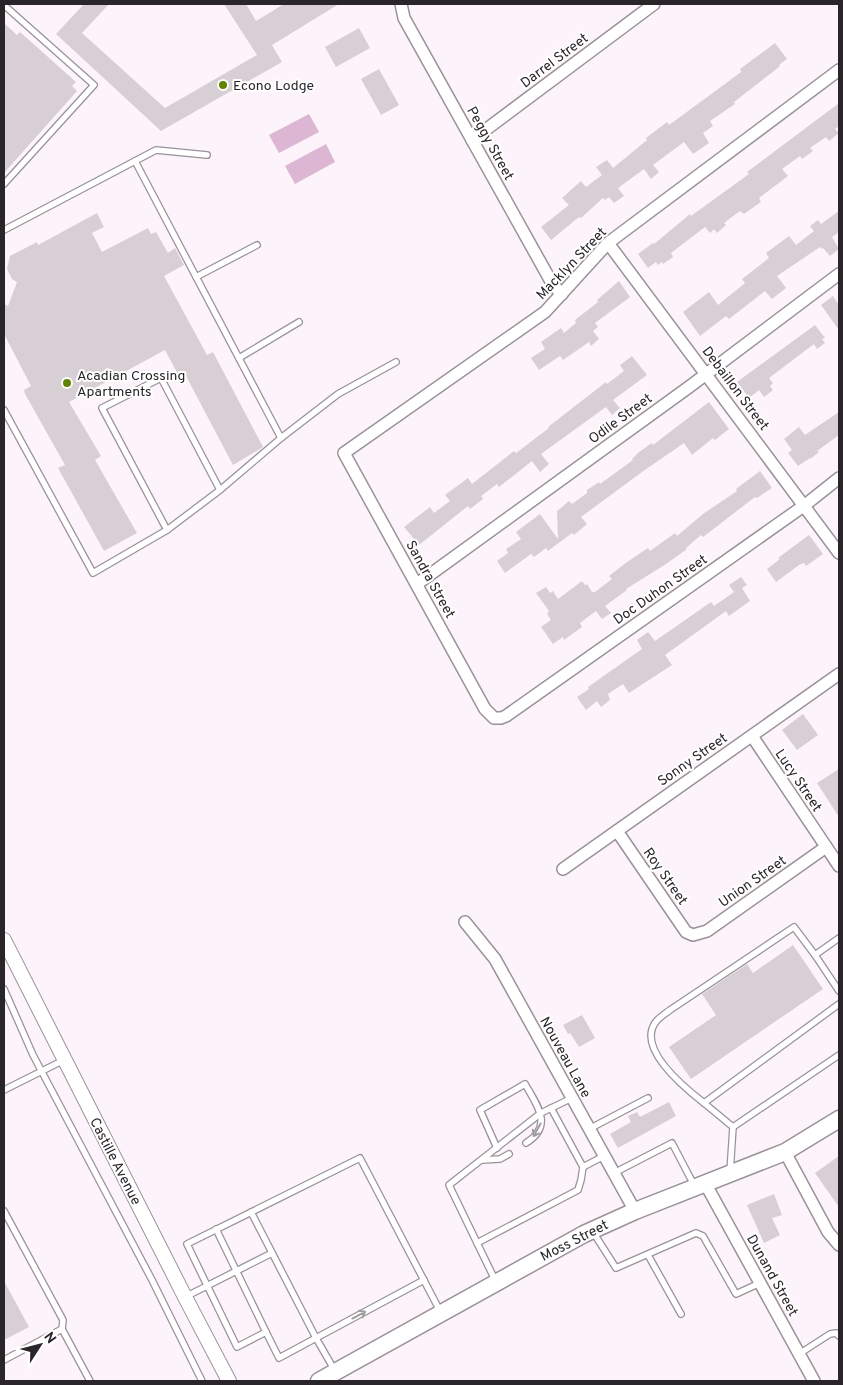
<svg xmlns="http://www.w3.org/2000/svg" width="843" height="1385" font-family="Overpass,sans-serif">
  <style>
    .green { fill: #ddb6d3 }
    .building { fill: #d8cfd5 }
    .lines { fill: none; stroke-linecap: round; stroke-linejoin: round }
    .service-casing { stroke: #9a9298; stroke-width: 8 }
    .minor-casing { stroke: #9a9298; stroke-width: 14 }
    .tertiary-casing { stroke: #9a9298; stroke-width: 16 }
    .secondary-casing { stroke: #9a9298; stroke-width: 19 }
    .service { stroke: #fff; stroke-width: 5.5 }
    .minor { stroke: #fff; stroke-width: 11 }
    .tertiary { stroke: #fff; stroke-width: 14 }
    .secondary { stroke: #fff; stroke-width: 16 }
    .oneway { stroke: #9f9d9e }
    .poi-dot { fill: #618401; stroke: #fff; stroke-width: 2 }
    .labels { text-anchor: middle; stroke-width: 4; stroke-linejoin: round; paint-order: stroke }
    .street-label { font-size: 14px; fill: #292528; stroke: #fff }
    .poi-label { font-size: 14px; fill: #292528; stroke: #fff; text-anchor: start }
  </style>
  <rect width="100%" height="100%" fill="#fdf3fa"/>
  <!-- green -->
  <g class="green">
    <polygon points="309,114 319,132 279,153 269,135"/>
    <polygon points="326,144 335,162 295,184 285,166"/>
  </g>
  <!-- building -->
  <g class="building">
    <polygon points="84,4 109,4 82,33 165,108 257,55 224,4 246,4 256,21 284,4 339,4 272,45 282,62 161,131 56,34"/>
    <polygon points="4,23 17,35 20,32 76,82 72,86 77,91 4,173"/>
    <polygon points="359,28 370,48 336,67 325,47"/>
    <polygon points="775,43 787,59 780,64 779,67 734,102 735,104 710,121 713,126 703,133 709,143 693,154 684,142 653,165 659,172 651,179 644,169 618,188 624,196 614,203 609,197 605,200 603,198 581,218 579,217 551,240 541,227 569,205 562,198 581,181 586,187 602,175 596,167 607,160 613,168 647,140 646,138 667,122 669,125 729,81 741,72 740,69"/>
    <polygon points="379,69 399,105 381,115 361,79"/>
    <polygon points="839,103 839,126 835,129 839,133 829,141 826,137 810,148 813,151 802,159 800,156 782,169 788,176 759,198 761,202 744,214 740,211 724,223 726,225 717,233 714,229 710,233 705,227 671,253 673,257 663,264 662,262 658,265 656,262 648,268 638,254 653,243 654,244 690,214 691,216 749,174 747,172"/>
    <polygon points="839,211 839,232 832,237 839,249 830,256 823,248 822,249 820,247 777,276 786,288 772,299 765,291 729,319 726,316 700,336 683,312 709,292 718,305 745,283 742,279 769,258 766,253 789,236 796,245 814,231 810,226 818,220 821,224"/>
    <polygon points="97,213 104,227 92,233 102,252 148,228 151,234 156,232 168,253 175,248 184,265 164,276 207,355 213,352 263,447 233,465 186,376 181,380 165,350 69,402 101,456 95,460 137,533 104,551 58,468 65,465 25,394 24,390 31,386 4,334 4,304 8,306 17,282 12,279 7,269 10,256 37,242 38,245"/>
    <polygon points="619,281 630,297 595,323 598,327 593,331 599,339 591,346 589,342 563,360 560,356 539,370 531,358 545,349 541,342 561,328 564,333 576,323 575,320 598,302 597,300"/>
    <polygon points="833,296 839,305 839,330 821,305"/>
    <polygon points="815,325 825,338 822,339 825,343 817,349 814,344 769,378 773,383 770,386 773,390 764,397 759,390 749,398 737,382"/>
    <polygon points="632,356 647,375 613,400 620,408 612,415 606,407 541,454 549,464 540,472 532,461 499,487 497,484 481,496 483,499 470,509 468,506 419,545 404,527 430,507 434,513 450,501 445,495 468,478 472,484 514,451 516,453 549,428 548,427 606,382 607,384 624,371 620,365"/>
    <polygon points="709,402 729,429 715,440 713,438 692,455 684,443 642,472 581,517 587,524 574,535 572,533 548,551 546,548 534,557 531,554 505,573 497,561 508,553 506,549 521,539 516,532 540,514 558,539 557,511 569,501 572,504 587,493 587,490 599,482 600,484 633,460 632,459 639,452 652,443 653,445"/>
    <polygon points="839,412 839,435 817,451 819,452 810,459 810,458 798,466 788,453 792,450 784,439 799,427 805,435"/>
    <polygon points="760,471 772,488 757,498 755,497 703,537 701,535 686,548 687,549 666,564 626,589 627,590 605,606 611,613 602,619 596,611 580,623 582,627 564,640 563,637 553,644 541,627 551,620 547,614 549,611 536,593 546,587 550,593 553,591 558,599 582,581 585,585 587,584 592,592 595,592 612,579 609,576 627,562 648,548 650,551 675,533 677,536 703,514 737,491 736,489"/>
    <polygon points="809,535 823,554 806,566 804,563 799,565 776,582 767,569 780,559 778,558"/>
    <polygon points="741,577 747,585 742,588 750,601 729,616 726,611 665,655 672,665 629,693 623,684 608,694 610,700 601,707 597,701 586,710 577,697 589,689 588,687 642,649 637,640 648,632 655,641 711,602 714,606 734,592 729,585"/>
    <polygon points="803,714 818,735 797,750 782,730"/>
    <polygon points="839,769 839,817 817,783"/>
    <polygon points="793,945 823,989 691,1079 669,1047 716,1015 702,994 747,964 753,973"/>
    <polygon points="582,1015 595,1038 579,1047 572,1036 570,1033 568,1034 563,1025"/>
    <polygon points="669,1102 676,1116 618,1148 610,1134 631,1122 628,1116 637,1112 640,1117"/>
    <polygon points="839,1156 839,1207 815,1173"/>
    <polygon points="774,1194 782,1215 772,1218 780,1235 764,1243 747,1205"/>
    <polygon points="4,1281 29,1327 4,1340"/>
  </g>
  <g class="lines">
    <defs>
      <g id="service">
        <polyline points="4,7 5,6 94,85 4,184"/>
        <polyline points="135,161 281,438"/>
        <polyline points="4,230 156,150 207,155"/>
        <polyline points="196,277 257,245"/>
        <polyline points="239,358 299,322"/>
        <polyline points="4,410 93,573 167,530 102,408 161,378 220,490 281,438 338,394 396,362"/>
        <polyline points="167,530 220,490"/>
        <polyline points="839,938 815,955 839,991"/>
        <polyline points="4,989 33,1055 152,1280 202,1381"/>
        <polyline points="4,1090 64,1060"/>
        <path d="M704,1103C686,1089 637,1050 655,1023C658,1018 665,1014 670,1010L794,927L815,955"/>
        <polyline points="551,1108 583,1167 604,1156"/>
        <polyline points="733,1127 839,1055"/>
        <polyline points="589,1129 648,1098"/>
        <path d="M497,1148L480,1110L525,1084C537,1105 554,1126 526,1143"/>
        <polyline points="482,1160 500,1159 509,1154"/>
        <polyline points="730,1172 733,1127 704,1103 839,1004"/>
        <polyline points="614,1173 672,1143 694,1185"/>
        <polyline points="4,1211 63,1320 62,1329"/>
        <polyline points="251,1212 316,1338 424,1280"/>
        <polyline points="216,1229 266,1332"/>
        <polyline points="593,1232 616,1268 696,1233 703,1236 736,1294 760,1283"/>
        <polyline points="477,1243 578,1190 581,1180 583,1167"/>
        <polyline points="648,1255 681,1314"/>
        <polyline points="496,1282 449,1185 541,1113 572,1098"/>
        <polyline points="185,1297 272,1253"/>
        <polyline points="799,1354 830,1334 836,1333 839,1336"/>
        <polyline points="4,1360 62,1329 90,1381"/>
        <polyline points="335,1371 316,1338 279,1358 266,1332 237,1347 187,1244 360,1158 440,1311"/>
      </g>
      <g id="minor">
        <polyline points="401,4 404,18 553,285 562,294"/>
        <polyline points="839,70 608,243 545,312 344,453 485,709 494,718 501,718 506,716 805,505 839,478"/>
        <polyline points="472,140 654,4"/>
        <polyline points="608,243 839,553"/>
        <polyline points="417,584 689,387 839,274"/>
        <polyline points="752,736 839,866"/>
        <polyline points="617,831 686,932 693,935 707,931 826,847"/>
        <polyline points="563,869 839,674"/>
        <polyline points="465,922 495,959 635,1211"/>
        <polyline points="785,1152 828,1232 839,1245"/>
        <polyline points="705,1183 814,1381"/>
      </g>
      <polyline id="tertiary" points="4,940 185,1297 229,1381"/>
      <polyline id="secondary" points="319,1381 584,1234 635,1211 785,1152 839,1119"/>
    </defs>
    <!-- service casing -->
    <use href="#service" class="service-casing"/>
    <!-- minor casing -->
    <use href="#minor" class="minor-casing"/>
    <!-- tertiary casing -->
    <use href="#tertiary" class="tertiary-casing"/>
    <!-- secondary casing -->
    <use href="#secondary" class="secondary-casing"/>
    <!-- service -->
    <use href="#service" class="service"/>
    <!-- minor -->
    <use href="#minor" class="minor"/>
    <!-- tertiary -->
    <use href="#tertiary" class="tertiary"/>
    <!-- secondary -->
    <use href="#secondary" class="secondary"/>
  </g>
  <!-- one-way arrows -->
  <defs><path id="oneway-shaft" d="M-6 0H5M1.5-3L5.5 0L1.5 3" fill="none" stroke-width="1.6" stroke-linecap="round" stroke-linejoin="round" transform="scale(1.25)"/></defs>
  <g class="oneway">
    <use href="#oneway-shaft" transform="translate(537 1130) rotate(119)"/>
    <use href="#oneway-shaft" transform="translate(359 1315) rotate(-28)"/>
  </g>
  <!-- markers -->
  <g class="poi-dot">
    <circle cx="223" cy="85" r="5"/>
    <circle cx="67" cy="383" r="5"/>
  </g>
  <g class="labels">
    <!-- street labels -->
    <g class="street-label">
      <text transform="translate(554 60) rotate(-37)" y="5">Darrel Street</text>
      <text transform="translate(491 143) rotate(61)" y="5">Peggy Street</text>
      <text transform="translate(571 263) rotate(-46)" y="5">Macklyn Street</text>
      <text transform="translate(736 388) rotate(53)" y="5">Debaillon Street</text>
      <text transform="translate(620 418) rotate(-36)" y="5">Odile Street</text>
      <text transform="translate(431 579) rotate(61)" y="5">Sandra Street</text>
      <text transform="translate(660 589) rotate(-35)" y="5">Doc Duhon Street</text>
      <text transform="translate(692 759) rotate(-35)" y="5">Sonny Street</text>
      <text transform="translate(799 780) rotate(56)" y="5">Lucy Street</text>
      <text transform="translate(666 876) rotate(55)" y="5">Roy Street</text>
      <text transform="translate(752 881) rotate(-35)" y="5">Union Street</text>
      <text transform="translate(566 1057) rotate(61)" y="5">Nouveau Lane</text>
      <text transform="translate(116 1161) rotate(63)" y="5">Castille Avenue</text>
      <text transform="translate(574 1240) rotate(-27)" y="5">Moss Street</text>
      <text transform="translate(773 1275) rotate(61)" y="5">Dunand Street</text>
    </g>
    <!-- poi labels -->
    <g class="poi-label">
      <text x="233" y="90">Econo Lodge</text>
      <text x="77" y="380">Acadian Crossing<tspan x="77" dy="16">Apartments</tspan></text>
    </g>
  </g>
  <!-- border -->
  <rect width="843" height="1385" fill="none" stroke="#292528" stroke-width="10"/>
  <!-- north arrow -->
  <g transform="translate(40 1345) rotate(54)" stroke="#ffffff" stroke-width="4" paint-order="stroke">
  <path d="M0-4L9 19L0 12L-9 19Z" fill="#292528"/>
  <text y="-8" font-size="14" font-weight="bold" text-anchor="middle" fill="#292528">N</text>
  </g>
</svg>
